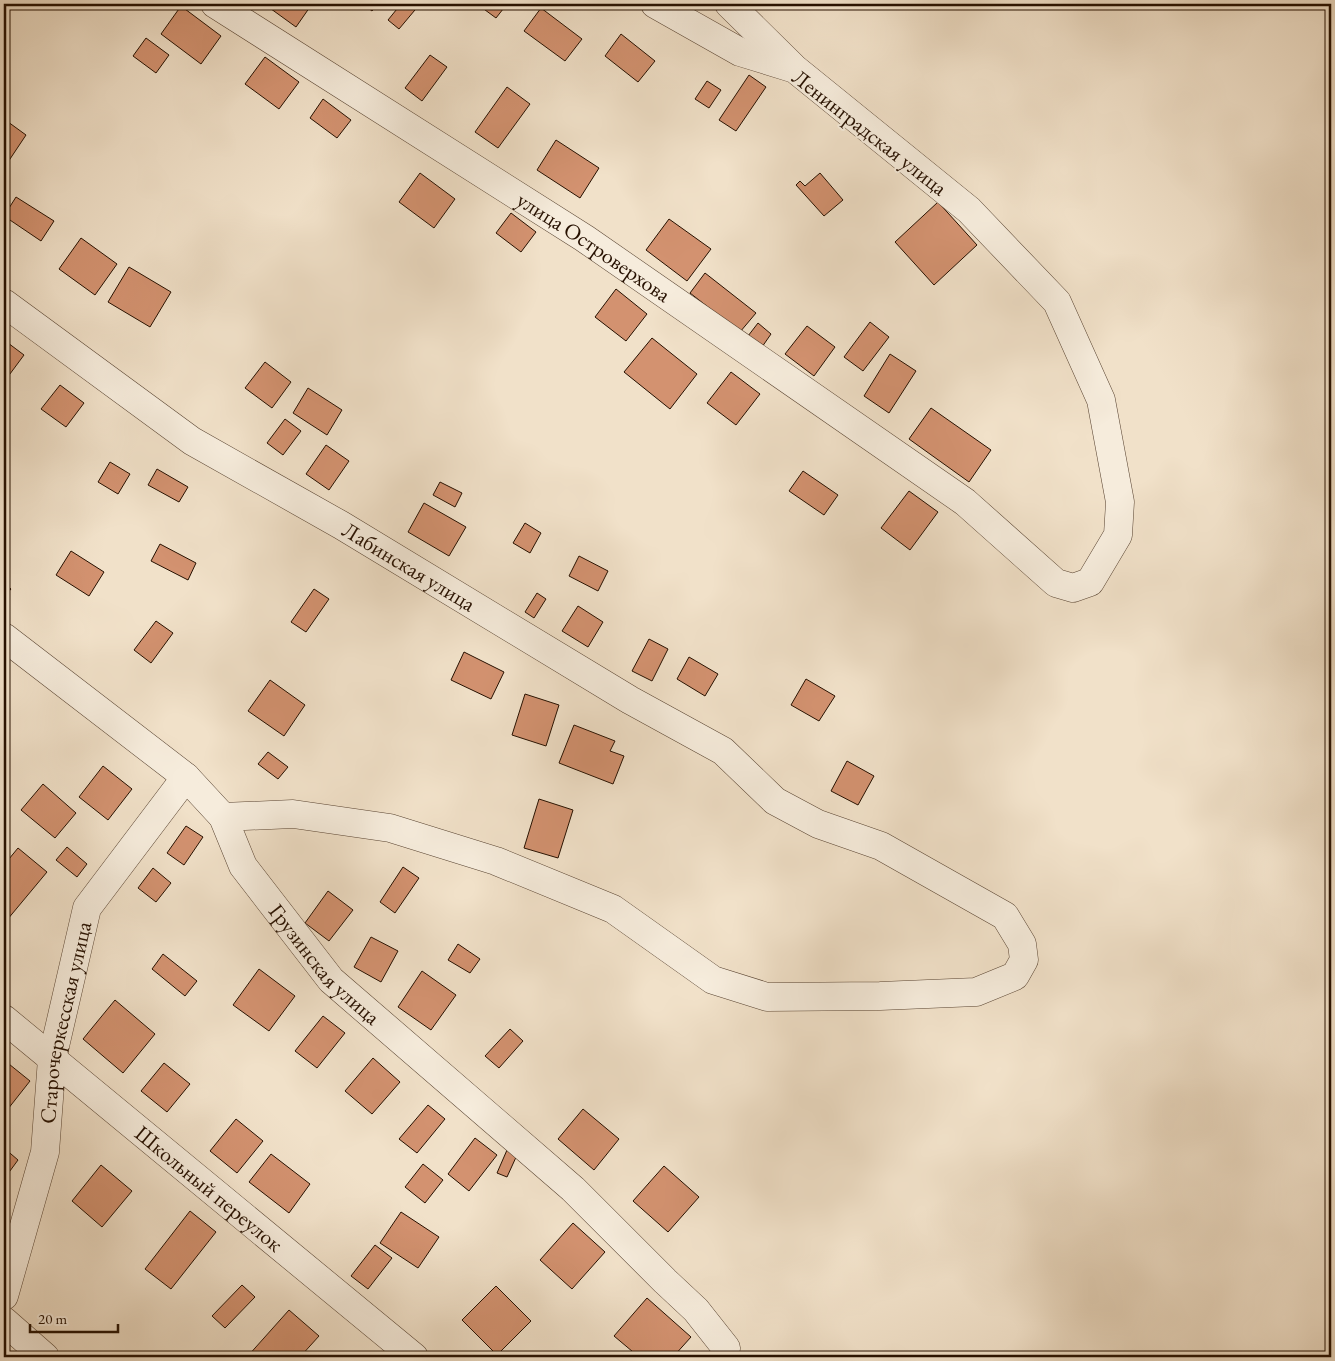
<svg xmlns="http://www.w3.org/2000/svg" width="1335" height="1361" font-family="'EB Garamond',serif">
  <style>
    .building { fill: #d39270; stroke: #261000 }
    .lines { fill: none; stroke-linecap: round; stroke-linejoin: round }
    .minor-casing { stroke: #594432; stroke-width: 29 }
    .minor { stroke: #f6ecdc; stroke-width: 28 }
    .labels { text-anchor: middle; stroke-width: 4; stroke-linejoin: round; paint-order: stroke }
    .street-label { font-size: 22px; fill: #261000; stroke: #f6ecdc }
  </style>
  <rect width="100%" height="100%" fill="#f1e1c9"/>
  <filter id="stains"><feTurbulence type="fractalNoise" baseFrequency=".004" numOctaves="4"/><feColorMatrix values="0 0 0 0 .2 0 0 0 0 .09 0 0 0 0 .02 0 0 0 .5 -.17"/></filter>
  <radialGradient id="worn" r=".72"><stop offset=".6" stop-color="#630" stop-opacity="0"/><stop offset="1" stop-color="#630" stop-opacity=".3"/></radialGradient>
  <!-- building -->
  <g class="building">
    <polygon points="268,4 312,4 296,27 267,6"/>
    <polygon points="363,4 378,4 372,11"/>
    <polygon points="401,4 420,4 399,29 388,20"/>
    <polygon points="477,4 507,4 496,18"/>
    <polygon points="181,6 221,36 201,64 161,34"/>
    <polygon points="541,8 582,39 565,61 524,31"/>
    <polygon points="621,34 655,61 638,82 605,56"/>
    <polygon points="146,38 169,55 156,73 133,56"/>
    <polygon points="430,55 447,67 422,101 405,88"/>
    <polygon points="265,57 299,82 279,109 245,84"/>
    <polygon points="749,75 766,87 736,131 719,120"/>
    <polygon points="707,81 721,90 709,108 695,99"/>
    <polygon points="507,87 530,104 498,148 475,132"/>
    <polygon points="323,99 351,120 337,138 310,118"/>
    <polygon points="4,119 26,135 8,162 4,159"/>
    <polygon points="556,140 599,168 580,198 537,170"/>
    <polygon points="420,173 455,199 434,228 399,202"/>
    <polygon points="820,173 843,200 824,216 796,185 800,181 805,186"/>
    <polygon points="16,197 54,221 41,241 4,216"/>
    <polygon points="938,202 977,245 934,285 895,242"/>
    <polygon points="511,213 536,232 521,252 496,233"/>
    <polygon points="669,219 711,249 687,281 646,250"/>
    <polygon points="81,238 117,264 95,295 59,269"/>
    <polygon points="129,267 171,292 150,327 108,302"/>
    <polygon points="705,273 756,313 740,332 690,293"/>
    <polygon points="616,289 647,314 626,341 595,317"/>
    <polygon points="870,322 889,337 863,371 844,357"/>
    <polygon points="758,323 771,334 762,347 748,336"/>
    <polygon points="807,326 835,347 814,376 785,354"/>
    <polygon points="652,338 697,374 670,409 624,372"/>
    <polygon points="4,340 24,355 4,382"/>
    <polygon points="890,354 916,371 889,413 864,396"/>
    <polygon points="265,362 291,382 272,408 245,388"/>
    <polygon points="731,372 760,394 736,425 707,403"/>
    <polygon points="60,385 84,403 66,427 41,409"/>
    <polygon points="308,388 342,410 327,435 293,413"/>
    <polygon points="931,408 991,450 969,482 909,439"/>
    <polygon points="285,419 301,431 283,455 267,443"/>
    <polygon points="326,445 349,461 329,490 306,474"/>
    <polygon points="110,462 130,474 118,494 98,482"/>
    <polygon points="157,469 188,487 179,502 148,485"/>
    <polygon points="803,471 838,495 824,515 789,491"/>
    <polygon points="440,482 462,493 455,507 433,495"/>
    <polygon points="909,491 938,512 910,550 881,528"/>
    <polygon points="424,503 466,527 449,556 408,532"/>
    <polygon points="525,523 541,533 530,553 513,543"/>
    <polygon points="160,544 196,563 188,580 151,561"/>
    <polygon points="71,551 104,572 89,596 56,575"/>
    <polygon points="579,556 608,571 598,591 569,576"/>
    <polygon points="4,583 11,589 4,597"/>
    <polygon points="314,589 329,599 306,632 291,622"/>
    <polygon points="537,593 546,599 534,618 525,612"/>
    <polygon points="578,606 603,622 588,647 562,631"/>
    <polygon points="156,621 173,633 151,663 134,650"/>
    <polygon points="649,639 668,649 652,681 632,671"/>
    <polygon points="464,652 504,672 491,699 451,680"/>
    <polygon points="689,657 718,674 705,696 677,679"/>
    <polygon points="806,679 835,696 819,721 791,705"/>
    <polygon points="270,680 305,705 284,736 248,711"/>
    <polygon points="525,694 559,705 546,746 512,735"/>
    <polygon points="574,725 615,741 610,751 624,756 613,784 559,763"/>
    <polygon points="268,752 288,767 278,779 258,764"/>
    <polygon points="847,761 874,776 858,805 831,791"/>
    <polygon points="103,766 132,789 108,820 79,797"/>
    <polygon points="43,784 76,813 55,838 21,810"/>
    <polygon points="539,799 573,810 558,858 524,848"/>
    <polygon points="186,826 203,837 184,865 167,853"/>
    <polygon points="67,847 87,864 77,877 56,860"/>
    <polygon points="18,848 47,872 7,920 4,917 4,865"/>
    <polygon points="403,867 419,878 395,913 380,902"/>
    <polygon points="153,868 171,883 156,902 138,888"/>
    <polygon points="328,891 353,910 329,941 305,923"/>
    <polygon points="371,937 398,951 381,982 354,967"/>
    <polygon points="458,944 480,959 470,973 448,960"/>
    <polygon points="163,954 197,981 185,996 152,969"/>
    <polygon points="259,969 295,996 269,1031 233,1005"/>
    <polygon points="422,971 456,995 431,1030 398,1007"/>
    <polygon points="115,1000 155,1034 123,1073 83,1039"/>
    <polygon points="323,1016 345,1033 317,1068 295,1051"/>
    <polygon points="510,1029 523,1041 499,1068 485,1056"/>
    <polygon points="373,1058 400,1082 372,1114 345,1091"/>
    <polygon points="4,1060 30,1081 4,1114"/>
    <polygon points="164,1063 190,1084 167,1112 141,1091"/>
    <polygon points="428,1105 445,1119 417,1153 399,1139"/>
    <polygon points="583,1109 619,1139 594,1170 558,1139"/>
    <polygon points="236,1119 263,1141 237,1173 210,1151"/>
    <polygon points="475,1138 497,1155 469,1191 448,1174"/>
    <polygon points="4,1148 18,1160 7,1175 4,1173"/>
    <polygon points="507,1150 517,1155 507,1177 497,1173"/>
    <polygon points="271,1154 310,1184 289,1213 249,1182"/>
    <polygon points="423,1164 443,1180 425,1203 405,1187"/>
    <polygon points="101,1165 132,1191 102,1227 72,1201"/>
    <polygon points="664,1166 699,1197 668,1232 633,1201"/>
    <polygon points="190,1211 216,1232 171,1289 145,1269"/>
    <polygon points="401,1212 439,1237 418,1268 380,1243"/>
    <polygon points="573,1223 605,1252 572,1289 540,1260"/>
    <polygon points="375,1245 392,1258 368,1289 351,1276"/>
    <polygon points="242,1285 255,1297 225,1328 212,1316"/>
    <polygon points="496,1286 531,1321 497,1355 462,1320"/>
    <polygon points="647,1298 691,1337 673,1357 639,1357 614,1336"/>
    <polygon points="289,1310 319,1336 300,1357 247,1357"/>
  </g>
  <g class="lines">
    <defs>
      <g id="minor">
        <path id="s1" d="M215,4L584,238L965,502L1056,583L1073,588L1090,582L1118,535L1120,502L1101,400L1057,302L969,210L795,69L740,52L655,4"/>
        <polyline points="729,4 792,66"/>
        <path id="s2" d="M4,303L192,441L341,525L630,700L723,751L775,801L818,824L881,846L1005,916L1022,944L1024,960L1015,976L976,992L880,996L767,997L713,980L613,909L496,861L390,828L293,814L223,817"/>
        <path id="s3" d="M4,637L186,777L223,817L243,866L331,980L573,1189L665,1281L696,1310L726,1348L723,1357"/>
        <path id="s4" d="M4,1019L414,1357"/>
        <path id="s5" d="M4,1296L45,1152L52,1059L87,908L186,777"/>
        <polyline points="4,1321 45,1357"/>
      </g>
    </defs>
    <!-- minor casing -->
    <use href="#minor" class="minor-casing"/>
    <!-- minor -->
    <use href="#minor" class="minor"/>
  </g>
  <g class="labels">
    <!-- street labels -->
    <g class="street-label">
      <text transform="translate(870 132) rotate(38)" y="8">Ленинградская улица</text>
      <text dy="8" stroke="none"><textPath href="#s1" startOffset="450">улица Островерхова</textPath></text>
      <text dy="8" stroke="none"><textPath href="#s2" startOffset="484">Лабинская улица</textPath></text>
      <text dy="8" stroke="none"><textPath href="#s3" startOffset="465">Грузинская улица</textPath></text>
      <text dy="8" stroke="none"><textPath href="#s5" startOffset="281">Старочеркесская улица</textPath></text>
      <text dy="8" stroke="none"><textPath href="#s4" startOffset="266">Школьный переулок</textPath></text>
    </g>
  </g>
  <!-- margin -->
  <rect width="1335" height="1361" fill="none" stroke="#f1e1c9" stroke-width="20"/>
  <rect x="5" y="5" width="1325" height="1351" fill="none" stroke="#261000" stroke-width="2.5"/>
  <rect x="10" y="10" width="1315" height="1341" fill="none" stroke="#261000"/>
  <!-- scale -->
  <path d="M30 1324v8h88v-8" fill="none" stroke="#261000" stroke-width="2.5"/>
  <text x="38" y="1324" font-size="15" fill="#261000" stroke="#f6ecdc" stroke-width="4" paint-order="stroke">20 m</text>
  <rect width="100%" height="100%" filter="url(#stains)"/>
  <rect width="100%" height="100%" fill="url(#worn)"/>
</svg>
